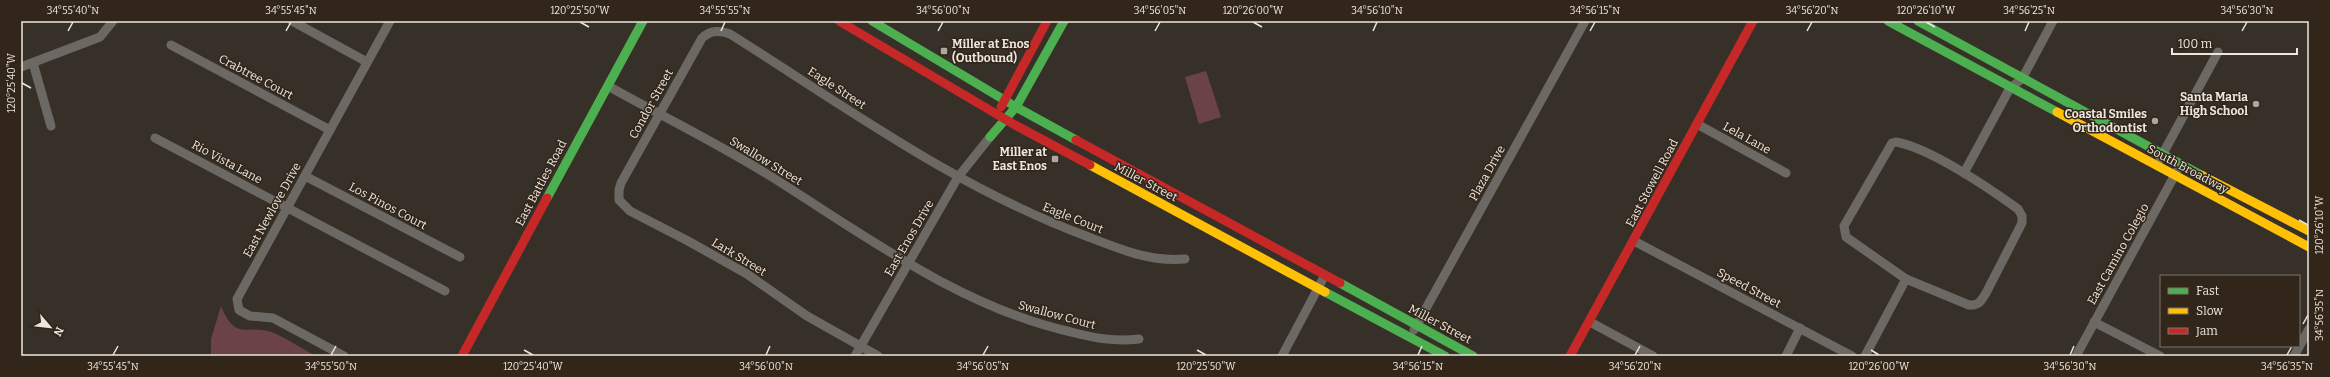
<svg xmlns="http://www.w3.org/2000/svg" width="2330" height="377" font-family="Bitter,serif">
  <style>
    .green { fill: #6b4347 }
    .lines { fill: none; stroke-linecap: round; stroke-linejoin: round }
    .street { stroke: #6c6965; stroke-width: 9 }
    .fast { stroke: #4caf50; stroke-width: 9 }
    .slow { stroke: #ffc107; stroke-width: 9 }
    .jam { stroke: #c62828; stroke-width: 9 }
    .ticks { fill: none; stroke: #eee6de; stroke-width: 1.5 }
    .poi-dot { fill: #aea69f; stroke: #312619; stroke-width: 1.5 }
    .labels { text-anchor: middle; stroke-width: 3; stroke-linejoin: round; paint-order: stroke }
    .poi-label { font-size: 12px; font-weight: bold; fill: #eee6de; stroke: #312619; text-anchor: end }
    .street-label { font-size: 12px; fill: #eee6de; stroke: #312619 }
    .neatline { fill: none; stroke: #eee6de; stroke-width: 1.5 }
    .ticks-label { font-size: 10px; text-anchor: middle; fill: #eee6de }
  </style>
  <rect width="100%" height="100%" fill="#363029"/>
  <!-- green -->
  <g class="green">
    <polygon points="1206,71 1221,117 1199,124 1185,77"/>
    <path d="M221,306C236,343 248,323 274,333C288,339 302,349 316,356H211V339Z"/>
  </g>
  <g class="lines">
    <!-- street -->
    <g class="street">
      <polyline points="292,21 367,62"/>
      <polyline points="171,45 330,130"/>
      <polyline points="33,63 51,126"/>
      <polyline points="21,67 100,37 113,21"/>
      <path d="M608,86C660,115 715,142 767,174C862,233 959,307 1071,332C1094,338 1115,342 1139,339"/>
      <polyline points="1697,124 1786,173"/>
      <polyline points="155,138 445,291"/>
      <path d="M1896,142C1930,148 1989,188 2018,209L2022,216V223L1986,293C1981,301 1979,306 1969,305L1906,279L1846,237L1844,226L1892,143Z"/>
      <polyline points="2160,159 2218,52"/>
      <polyline points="1964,173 2010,88 2022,79 2053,21"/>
      <polyline points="305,176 460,257"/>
      <polyline points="1634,241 1852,356"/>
      <polyline points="1590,322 1653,356"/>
      <polyline points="2094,322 2160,356"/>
      <polyline points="1414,330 1585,21"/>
      <polyline points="344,356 273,318 250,316 239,310 237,299 390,21"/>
      <polyline points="855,356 958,177 990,137"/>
      <path d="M878,356L807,316L747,274L688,241L630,211L619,200V190L621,183L702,38C711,30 719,30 730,34C846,107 957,188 1086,236C1119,249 1150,262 1185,259"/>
      <polyline points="1282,356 1325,275"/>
      <polyline points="1786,356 1800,328"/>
      <polyline points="1865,356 1906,279"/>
      <polyline points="2076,356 2177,171"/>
      <polyline points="2294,356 2309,329"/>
    </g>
    <!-- fast -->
    <g class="fast">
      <polyline points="872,21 1016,107 1076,140"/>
      <polyline points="1888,21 2057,112"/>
      <polyline points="1918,21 2201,175"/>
      <polyline points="990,137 1016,107 1064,21"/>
      <polyline points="547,198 643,21"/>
      <polyline points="1340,283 1473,356"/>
      <polyline points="1325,292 1445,356"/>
    </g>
    <!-- slow -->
    <g class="slow">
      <polyline points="2057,112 2309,247"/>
      <polyline points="1090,165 1325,292"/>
      <polyline points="2201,175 2309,231"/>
    </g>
    <!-- jam -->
    <g class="jam">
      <polyline points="839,21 1015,125 1090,165"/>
      <polyline points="1001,107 1047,21"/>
      <polyline points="1076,140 1340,283"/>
      <polyline points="462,356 547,198"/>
      <polyline points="1570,356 1753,21"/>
    </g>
  </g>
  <!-- ticks -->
  <path class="ticks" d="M580,22L589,27M1253,22L1262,27M1926,22L1935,27M68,31L73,22M286,31L291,22M721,31L725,22M938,31L943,22M1155,31L1160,22M1373,31L1377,22M1590,31L1595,22M1807,31L1812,22M2025,31L2029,22M2242,31L2247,22M22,83L31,88M2299,220L2308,225M2303,324L2308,315M524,350L533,355M1197,350L1206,355M1871,350L1879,355M113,355L118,346M331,355L336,346M766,355L770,346M983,355L988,346M1418,355L1422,346M1635,355L1640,346M2070,355L2074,346M2287,355L2292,346"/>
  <!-- markers -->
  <g class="poi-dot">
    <rect x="940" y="47" width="8" height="8" rx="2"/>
    <circle cx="2256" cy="104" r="4"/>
    <circle cx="2155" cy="121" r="4"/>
    <rect x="1051" y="155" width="8" height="8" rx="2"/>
  </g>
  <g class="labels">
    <!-- poi labels -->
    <g class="poi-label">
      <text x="952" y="48" text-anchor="start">Miller at Enos<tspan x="952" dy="14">(Outbound)</tspan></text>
      <text x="2248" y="101">Santa Maria<tspan x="2248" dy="14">High School</tspan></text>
      <text x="2147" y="118">Coastal Smiles<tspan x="2147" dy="14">Orthodontist</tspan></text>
      <text x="1047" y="156">Miller at<tspan x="1047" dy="14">East Enos</tspan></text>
    </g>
    <!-- street labels -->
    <g class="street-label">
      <text transform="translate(256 77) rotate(28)" y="4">Crabtree Court</text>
      <text transform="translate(837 88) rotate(33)" y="4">Eagle Street</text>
      <text transform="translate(651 104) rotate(-61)" y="4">Condor Street</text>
      <text transform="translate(1747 138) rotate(29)" y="4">Lela Lane</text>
      <text transform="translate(766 161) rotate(31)" y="4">Swallow Street</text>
      <text transform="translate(227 162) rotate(28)" y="4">Rio Vista Lane</text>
      <text transform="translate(2188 169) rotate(28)" y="4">South Broadway</text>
      <text transform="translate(1487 173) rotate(-61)" y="4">Plaza Drive</text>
      <text transform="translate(1146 182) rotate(28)" y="4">Miller Street</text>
      <text transform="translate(541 183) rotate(-62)" y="4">East Battles Road</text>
      <text transform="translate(1652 183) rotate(-62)" y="4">East Stowell Road</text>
      <text transform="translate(388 206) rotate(28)" y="4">Los Pinos Court</text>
      <text transform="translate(272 210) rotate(-61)" y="4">East Newlove Drive</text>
      <text transform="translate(1073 218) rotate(22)" y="4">Eagle Court</text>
      <text transform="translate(909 238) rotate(-60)" y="4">East Enos Drive</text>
      <text transform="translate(2118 254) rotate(-61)" y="4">East Camino Colegio</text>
      <text transform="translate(739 257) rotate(31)" y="4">Lark Street</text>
      <text transform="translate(1749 288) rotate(28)" y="4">Speed Street</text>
      <text transform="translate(1057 315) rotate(15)" y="4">Swallow Court</text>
      <text transform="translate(1440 324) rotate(28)" y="4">Miller Street</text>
    </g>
  </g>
  <!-- border -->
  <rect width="2330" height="377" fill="none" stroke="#312619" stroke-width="44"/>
  <!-- legend -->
  <rect x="2160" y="275" width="140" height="72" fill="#312619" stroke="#7d7368"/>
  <rect x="2168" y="288" width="20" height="6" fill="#4caf50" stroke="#7d7368"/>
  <text x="2196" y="295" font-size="12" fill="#eee6de">Fast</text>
  <rect x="2168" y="308" width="20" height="6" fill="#ffc107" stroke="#7d7368"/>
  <text x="2196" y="315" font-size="12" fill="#eee6de">Slow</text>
  <rect x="2168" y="328" width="20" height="6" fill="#c62828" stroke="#7d7368"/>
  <text x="2196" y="335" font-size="12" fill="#eee6de">Jam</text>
  <!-- north arrow -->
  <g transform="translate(50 327) rotate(118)" stroke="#312619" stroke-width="3" paint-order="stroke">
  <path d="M0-3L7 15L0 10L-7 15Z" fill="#eee6de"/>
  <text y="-6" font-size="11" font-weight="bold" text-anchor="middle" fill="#eee6de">N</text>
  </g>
  <!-- scale -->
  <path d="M2172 48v6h125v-6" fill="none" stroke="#eee6de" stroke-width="2"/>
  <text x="2178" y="48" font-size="12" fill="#eee6de" stroke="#312619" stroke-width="3" paint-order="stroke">100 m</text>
  <rect x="22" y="22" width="2286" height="333" class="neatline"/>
  <g class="ticks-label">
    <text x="73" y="14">34°55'40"N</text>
    <text x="291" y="14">34°55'45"N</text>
    <text x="580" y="14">120°25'50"W</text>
    <text x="725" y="14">34°55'55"N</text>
    <text x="943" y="14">34°56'00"N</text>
    <text x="1160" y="14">34°56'05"N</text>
    <text x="1253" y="14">120°26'00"W</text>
    <text x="1377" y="14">34°56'10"N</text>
    <text x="1595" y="14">34°56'15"N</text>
    <text x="1812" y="14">34°56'20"N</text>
    <text x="1926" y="14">120°26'10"W</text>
    <text x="2029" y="14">34°56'25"N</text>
    <text x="2247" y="14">34°56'30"N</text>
    <text transform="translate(11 83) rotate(-90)" y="4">120°25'40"W</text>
    <text transform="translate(2319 225) rotate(-90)" y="4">120°26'10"W</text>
    <text transform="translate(2319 315) rotate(-90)" y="4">34°56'35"N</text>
    <text x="113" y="370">34°55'45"N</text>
    <text x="331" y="370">34°55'50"N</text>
    <text x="533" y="370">120°25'40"W</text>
    <text x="766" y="370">34°56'00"N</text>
    <text x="983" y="370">34°56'05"N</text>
    <text x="1206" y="370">120°25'50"W</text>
    <text x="1418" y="370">34°56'15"N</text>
    <text x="1635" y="370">34°56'20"N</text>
    <text x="1879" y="370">120°26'00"W</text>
    <text x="2070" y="370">34°56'30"N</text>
    <text x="2287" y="370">34°56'35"N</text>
  </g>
</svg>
